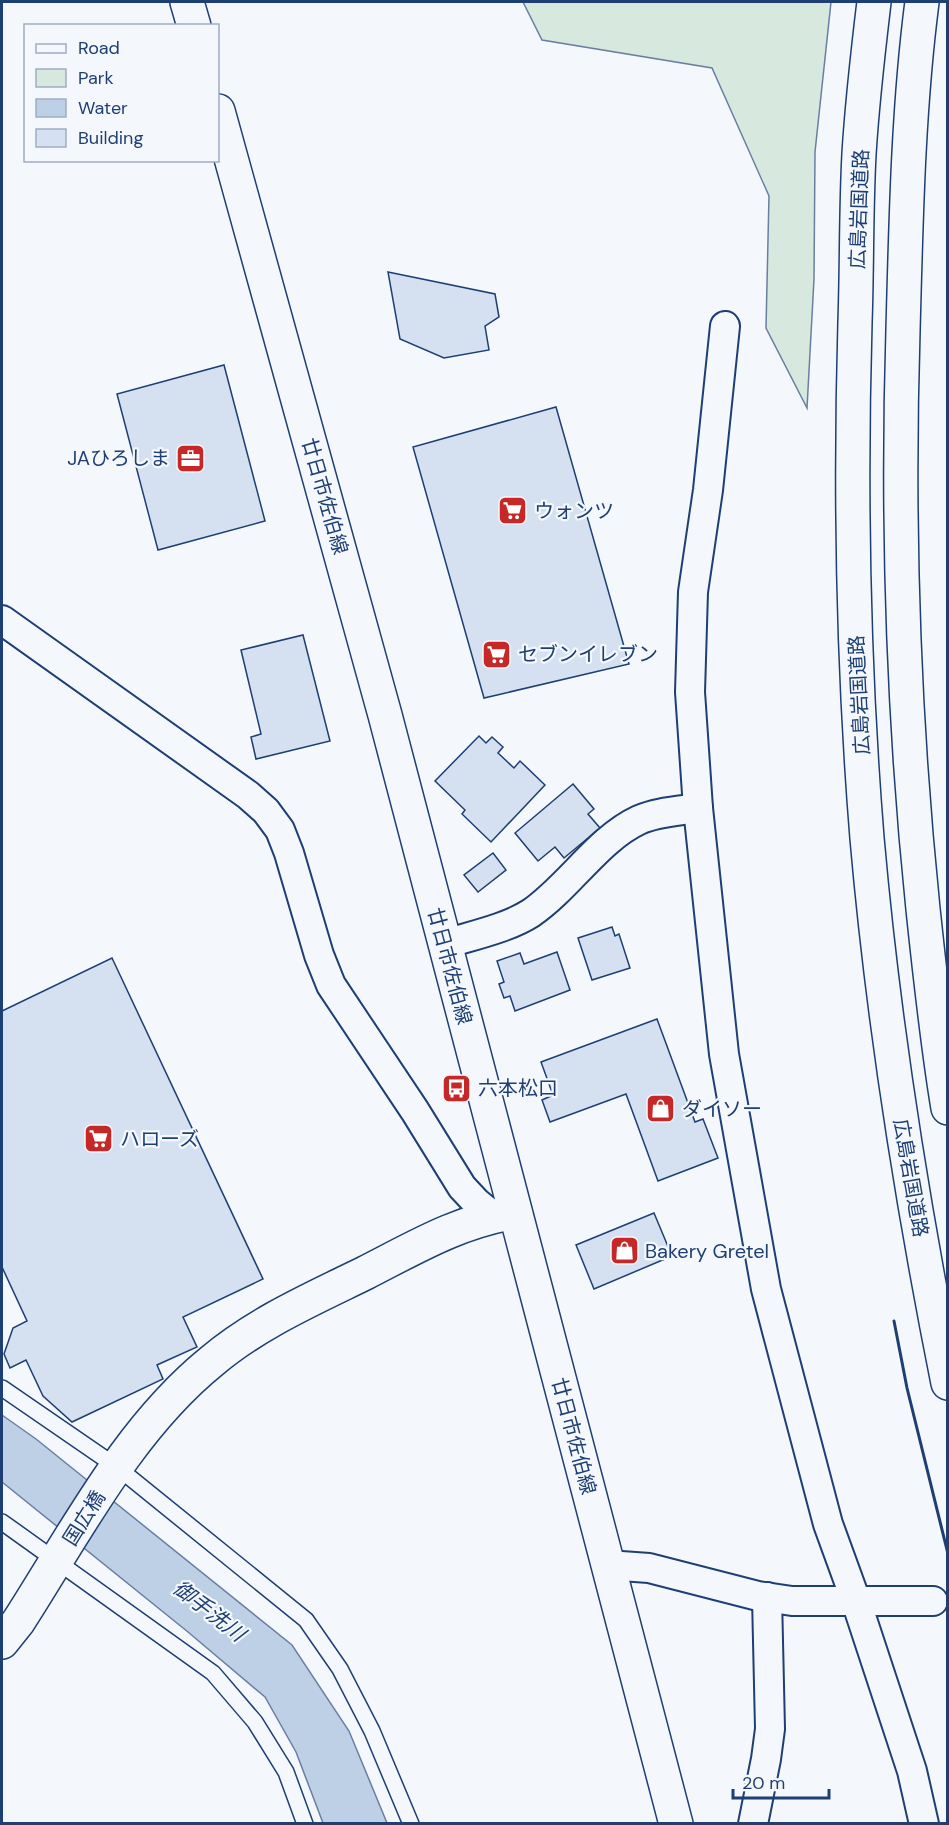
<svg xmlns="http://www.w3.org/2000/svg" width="949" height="1825" font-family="'DM Sans','Noto Sans JP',sans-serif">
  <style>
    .green { fill: #d7e8df; stroke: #687fa3; stroke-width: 1.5 }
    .water { fill: #bed0e5; stroke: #687fa3; stroke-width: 1.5 }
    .building { fill: #d5e0f0; stroke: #1d3f73; stroke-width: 1.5 }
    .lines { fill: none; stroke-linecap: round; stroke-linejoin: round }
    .lane-casing { stroke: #1d3f73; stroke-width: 18 }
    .street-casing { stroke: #1d3f73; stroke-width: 32 }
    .secondary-casing { stroke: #1d3f73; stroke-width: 36 }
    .primary-casing { stroke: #1d3f73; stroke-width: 36 }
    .highway-casing { stroke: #1d3f73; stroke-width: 36 }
    .lane { stroke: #f4f7fb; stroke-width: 15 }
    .street { stroke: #f4f7fb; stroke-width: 28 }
    .secondary { stroke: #f4f7fb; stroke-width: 33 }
    .primary { stroke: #f4f7fb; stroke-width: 33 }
    .highway { stroke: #f4f7fb; stroke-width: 33 }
    .wall { stroke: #1d3f73; stroke-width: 3 }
    .labels { text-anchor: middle; stroke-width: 4.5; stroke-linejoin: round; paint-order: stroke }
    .street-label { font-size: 20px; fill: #1d3f73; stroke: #f4f7fb }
    .poi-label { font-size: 20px; fill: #1d3f73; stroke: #f4f7fb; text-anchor: start }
    .water-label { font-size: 21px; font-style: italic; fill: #1d3f73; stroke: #f4f7fb }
  </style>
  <rect width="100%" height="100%" fill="#f4f7fb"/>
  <!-- green -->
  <polygon class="green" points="523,2 831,2 815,152 814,279 807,408 766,328 769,196 712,68 542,40"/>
  <!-- water -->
  <polygon class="water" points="2,1415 36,1439 292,1645 349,1731 387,1823 323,1823 296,1752 265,1697 188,1632 2,1482"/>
  <!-- building -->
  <g class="building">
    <polygon points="388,272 495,294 499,317 485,326 489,350 444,358 400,339"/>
    <polygon points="224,365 265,521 158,550 117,394"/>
    <polygon points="556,407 629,664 484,698 413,447"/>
    <polygon points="303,635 330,741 256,759 251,737 261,734 241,650"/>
    <polygon points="479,736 486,743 492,737 503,747 498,753 514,768 520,761 545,785 491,842 462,814 465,810 435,781"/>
    <polygon points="573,784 594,809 588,814 600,828 564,858 555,847 538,861 515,833"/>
    <polygon points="493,853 506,870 478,892 464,875"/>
    <polygon points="612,927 615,936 619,934 630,968 592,980 578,938"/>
    <polygon points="557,952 570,990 515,1011 510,996 504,998 499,984 504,982 497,961 520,953 524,964"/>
    <polygon points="112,958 263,1279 183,1317 197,1347 157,1365 163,1379 72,1422 43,1396 26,1360 10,1368 4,1354 13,1328 27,1321 2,1267 2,1011"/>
    <polygon points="657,1019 695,1122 703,1119 718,1158 658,1181 626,1094 550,1122 542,1100 553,1095 541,1062"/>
    <polygon points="654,1213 672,1256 594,1289 576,1245"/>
  </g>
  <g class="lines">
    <defs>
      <g id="lane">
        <polyline points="2,1388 117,1467 306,1620 340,1669 372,1731 411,1824"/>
        <polyline points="2,1522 213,1673 255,1722 286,1772 305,1824"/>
      </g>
      <g id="street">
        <polyline points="725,326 708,490 693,592 690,692 698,808 724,1054 766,1289 828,1524 856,1601 912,1771 924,1824"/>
        <polyline points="2,620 248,795 266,811 280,830 289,853 319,955 331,985 415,1111 462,1187 476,1202 493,1216"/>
        <path d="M445,944C471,936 508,928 531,913C569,887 598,839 639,820C657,812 679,811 698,808"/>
        <polyline points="607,1565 649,1568 758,1596 792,1601 933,1601"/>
        <polyline points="753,1824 766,1759 770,1729 767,1597"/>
      </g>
      <path id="secondary" d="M2,1642L18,1622C76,1532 128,1429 212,1361C257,1323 312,1299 365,1273C416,1247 457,1222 515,1212"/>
      <g id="primary">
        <polyline points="187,2 194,26"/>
        <polyline points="218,111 385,715 676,1824"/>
      </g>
      <g id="highway">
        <path d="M874,2C868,52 862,104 859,154C856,210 857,266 855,322C850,494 853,666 867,838C883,1021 912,1203 948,1383"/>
        <path d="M922,2C908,110 906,221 903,330C897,523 903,716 923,909C930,975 937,1042 948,1108"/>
      </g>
    </defs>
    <!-- lane casing -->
    <use href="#lane" class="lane-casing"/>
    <!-- street casing -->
    <use href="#street" class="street-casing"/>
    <!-- secondary casing -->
    <use href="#secondary" class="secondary-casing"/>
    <!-- primary casing -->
    <use href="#primary" class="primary-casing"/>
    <!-- highway casing -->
    <use href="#highway" class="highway-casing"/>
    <!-- lane -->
    <use href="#lane" class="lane"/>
    <!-- street -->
    <use href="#street" class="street"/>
    <!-- secondary -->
    <use href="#secondary" class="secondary"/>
    <!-- primary -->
    <use href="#primary" class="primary"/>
    <!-- highway -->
    <use href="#highway" class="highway"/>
    <!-- wall -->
    <polyline class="wall" points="894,1321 907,1388 948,1554"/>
  </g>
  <!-- icons -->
  <defs>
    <symbol id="office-square" viewBox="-11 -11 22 22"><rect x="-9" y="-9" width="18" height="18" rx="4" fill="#c62828" stroke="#f4f7fb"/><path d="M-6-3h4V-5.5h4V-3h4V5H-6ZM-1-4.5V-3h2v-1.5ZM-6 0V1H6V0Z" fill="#fff"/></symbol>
    <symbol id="supermarket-square" viewBox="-11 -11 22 22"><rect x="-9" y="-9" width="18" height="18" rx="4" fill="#c62828" stroke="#f4f7fb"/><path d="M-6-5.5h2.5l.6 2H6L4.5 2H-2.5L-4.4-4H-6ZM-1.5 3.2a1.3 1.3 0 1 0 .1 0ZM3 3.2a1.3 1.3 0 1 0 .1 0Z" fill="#fff"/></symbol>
    <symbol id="bus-square" viewBox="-11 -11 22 22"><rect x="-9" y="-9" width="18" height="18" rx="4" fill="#c62828" stroke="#f4f7fb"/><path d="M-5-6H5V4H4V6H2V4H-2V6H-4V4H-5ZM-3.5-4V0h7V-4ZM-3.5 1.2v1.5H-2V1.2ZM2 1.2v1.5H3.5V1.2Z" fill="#fff"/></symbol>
    <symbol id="shop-square" viewBox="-11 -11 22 22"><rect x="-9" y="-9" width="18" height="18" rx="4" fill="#c62828" stroke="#f4f7fb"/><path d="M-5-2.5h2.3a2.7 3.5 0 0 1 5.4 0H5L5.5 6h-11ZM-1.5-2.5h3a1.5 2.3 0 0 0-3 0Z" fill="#fff"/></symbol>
  </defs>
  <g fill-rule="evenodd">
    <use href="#office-square" x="174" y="442" width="33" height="33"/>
    <use href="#supermarket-square" x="496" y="494" width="33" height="33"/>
    <use href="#supermarket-square" x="480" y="638" width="33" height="33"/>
    <use href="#bus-square" x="440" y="1072" width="33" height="33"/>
    <use href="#shop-square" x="644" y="1092" width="33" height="33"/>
    <use href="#supermarket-square" x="82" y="1122" width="33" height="33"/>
    <use href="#shop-square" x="608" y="1234" width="33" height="33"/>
  </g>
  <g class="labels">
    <!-- street labels -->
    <g class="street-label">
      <text transform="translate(859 209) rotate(-88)" y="7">広島岩国道路</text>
      <text transform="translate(325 496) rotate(74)" y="7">廿日市佐伯線</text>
      <text transform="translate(859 695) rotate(-93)" y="7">広島岩国道路</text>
      <text transform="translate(450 966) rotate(75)" y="7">廿日市佐伯線</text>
      <text transform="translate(911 1178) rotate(80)" y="7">広島岩国道路</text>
      <text transform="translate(574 1436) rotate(75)" y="7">廿日市佐伯線</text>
      <text transform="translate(84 1518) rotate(-58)" y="7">国広橋</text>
    </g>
    <!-- poi labels -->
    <g class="poi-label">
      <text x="170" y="465" text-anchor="end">JAひろしま</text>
      <text x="534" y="518">ウォンツ</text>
      <text x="518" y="661">セブンイレブン</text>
      <text x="478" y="1095">六本松口</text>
      <text x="682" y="1116">ダイソー</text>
      <text x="120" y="1146">ハローズ</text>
      <text x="645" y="1258">Bakery Gretel</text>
    </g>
    <!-- water labels -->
    <g class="water-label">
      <text transform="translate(209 1611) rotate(38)" y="7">御手洗川</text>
    </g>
  </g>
  <!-- border -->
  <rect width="949" height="1825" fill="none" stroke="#1d3f73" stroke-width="6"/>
  <!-- legend -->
  <rect x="24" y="24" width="195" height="138" fill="#f4f7fb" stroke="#9eadc5" stroke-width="1.5"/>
  <rect x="36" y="44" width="30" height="9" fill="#f4f7fb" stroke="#9eadc5" stroke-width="1.5"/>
  <text x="78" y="54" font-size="18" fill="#1d3f73">Road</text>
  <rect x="36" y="69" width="30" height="18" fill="#d7e8df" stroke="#9eadc5" stroke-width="1.5"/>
  <text x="78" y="84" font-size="18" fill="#1d3f73">Park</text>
  <rect x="36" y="99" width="30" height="18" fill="#bed0e5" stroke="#9eadc5" stroke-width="1.5"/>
  <text x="78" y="114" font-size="18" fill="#1d3f73">Water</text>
  <rect x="36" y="129" width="30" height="18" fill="#d5e0f0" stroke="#9eadc5" stroke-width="1.5"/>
  <text x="78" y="144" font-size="18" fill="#1d3f73">Building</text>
  <!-- scale -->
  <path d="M733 1789v9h96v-9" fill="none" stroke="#1d3f73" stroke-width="3"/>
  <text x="742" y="1789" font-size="18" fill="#1d3f73" stroke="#f4f7fb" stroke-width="4.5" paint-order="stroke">20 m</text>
</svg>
